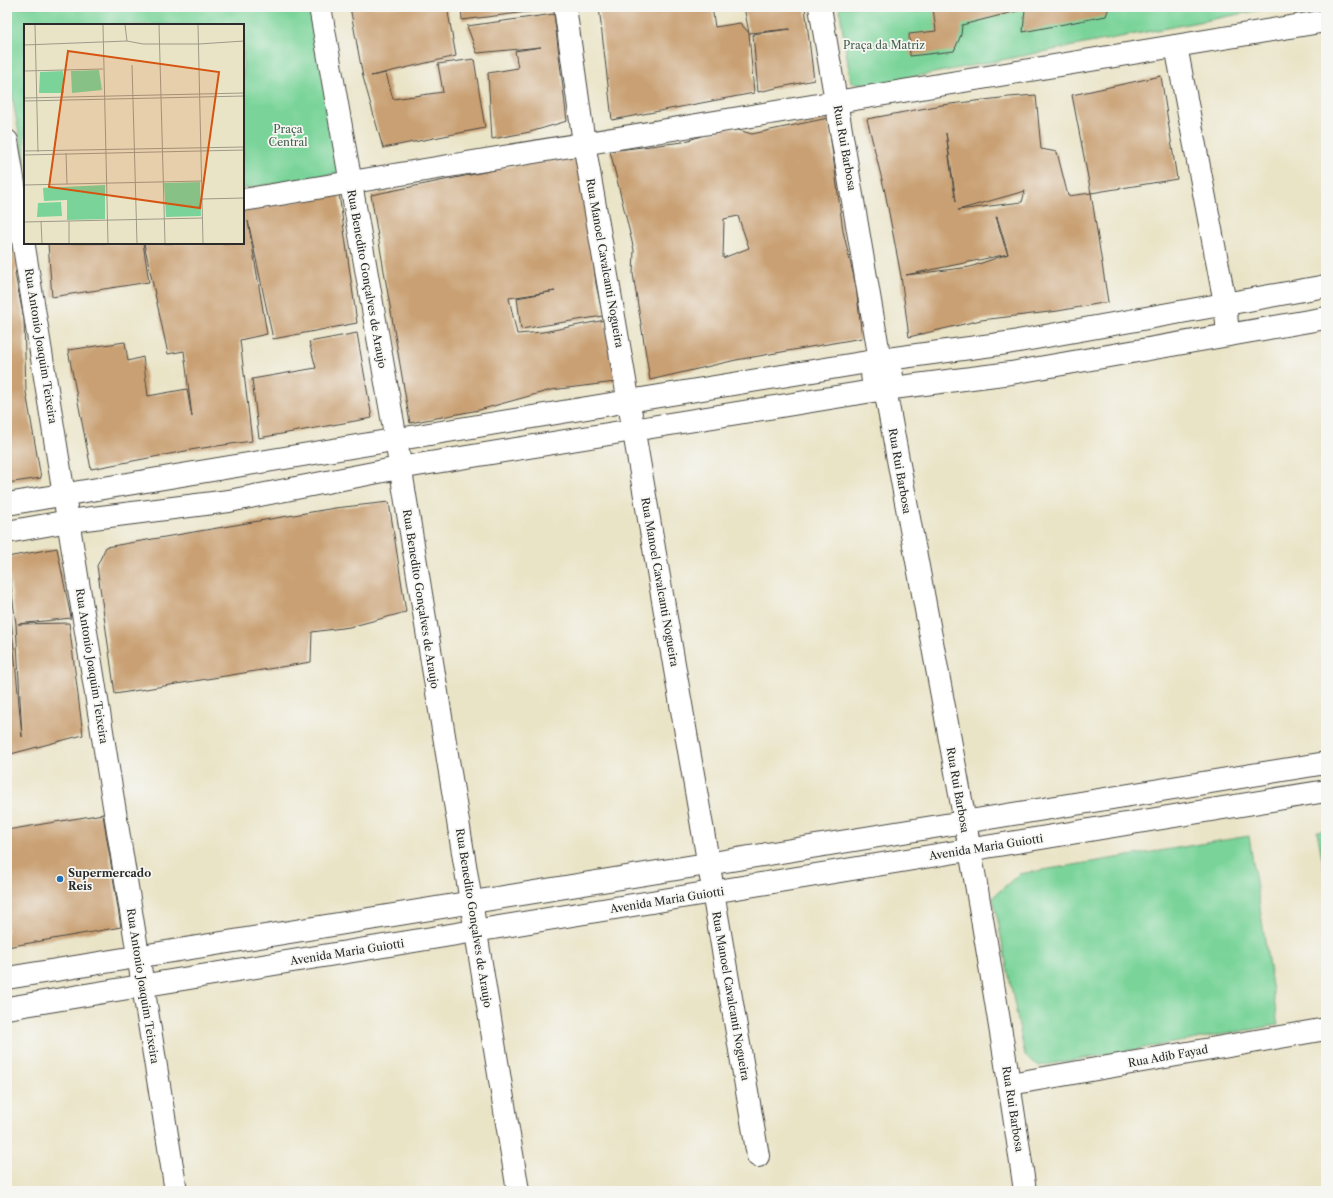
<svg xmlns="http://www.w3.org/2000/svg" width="1333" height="1198" font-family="'Libre Caslon Text',serif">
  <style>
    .green { fill: #7ad49a; stroke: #528062 }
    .building { fill: #c9a073; fill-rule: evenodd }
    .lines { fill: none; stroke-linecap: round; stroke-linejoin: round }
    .minor-casing { stroke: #484742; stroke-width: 24 }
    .tertiary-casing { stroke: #484742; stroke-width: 24 }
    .secondary-casing { stroke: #484742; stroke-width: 24 }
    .minor { stroke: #fff; stroke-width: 22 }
    .tertiary { stroke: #fff; stroke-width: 22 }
    .secondary { stroke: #fff; stroke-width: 22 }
    .poi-dot { fill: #1f6fb2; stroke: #f6f6f2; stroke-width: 1.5 }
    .labels { text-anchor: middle; stroke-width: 3.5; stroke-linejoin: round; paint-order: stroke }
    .park-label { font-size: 11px; fill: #435e4c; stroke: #f6f6f2 }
    .street-label { font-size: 11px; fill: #2b2b2b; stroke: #f6f6f2 }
    .poi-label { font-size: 11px; font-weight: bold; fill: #2b2b2b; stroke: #f6f6f2; text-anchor: start }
    .inset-road { fill: none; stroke: #9e9a89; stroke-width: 1 }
    .view { fill: #d5540f; fill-opacity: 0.15; stroke: #d5540f; stroke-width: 2 }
    .inset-edge { fill: none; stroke: #2b2b2b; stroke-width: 2 }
  </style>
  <rect width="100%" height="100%" fill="#f6f6f2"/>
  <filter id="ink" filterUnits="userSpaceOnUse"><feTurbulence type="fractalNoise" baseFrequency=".025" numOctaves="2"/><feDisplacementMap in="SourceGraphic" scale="8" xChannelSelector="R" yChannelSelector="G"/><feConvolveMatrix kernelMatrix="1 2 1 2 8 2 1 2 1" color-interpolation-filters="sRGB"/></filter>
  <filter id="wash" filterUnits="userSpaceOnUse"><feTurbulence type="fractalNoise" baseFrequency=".012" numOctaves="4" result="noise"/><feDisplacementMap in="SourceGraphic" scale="16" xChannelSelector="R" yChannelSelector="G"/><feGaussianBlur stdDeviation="0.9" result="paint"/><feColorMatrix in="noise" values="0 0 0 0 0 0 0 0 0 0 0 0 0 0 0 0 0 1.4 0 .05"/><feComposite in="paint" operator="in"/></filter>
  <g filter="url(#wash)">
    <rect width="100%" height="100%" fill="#eae4c7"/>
    <!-- green -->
    <g class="green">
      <polygon points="7,7 311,7 341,173 243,189 243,25 25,25 25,167 7,68"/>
      <polygon points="839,7 1276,7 877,84 851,83"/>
      <polygon points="1326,830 1326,879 1317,831"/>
      <polygon points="1249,836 1278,1025 1039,1066 1025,1056 993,897 1019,874"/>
    </g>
    <g id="blocks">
      <!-- building -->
      <g class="building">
        <polygon points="350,7 447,7 456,56 371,76 386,73 393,99 443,92 438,64 474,59 485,128 383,148 363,77"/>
        <polygon points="461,7 551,7 552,9 462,20"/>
        <polygon points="599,7 712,7 715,27 740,23 749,33 754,93 612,120"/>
        <polygon points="744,7 805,7 814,80 758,92 753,34 790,29 749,33"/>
        <polygon points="916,7 1109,7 1106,16 1023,32 1025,9 962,25 961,35 954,51 910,56 909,34 936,31 933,8 916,11"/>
        <polygon points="554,14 567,121 530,132 492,139 488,73 518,68 515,51 541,47 477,53 467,26"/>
        <path d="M1161,76L1177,179L1091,193L1108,302L1058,311L981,320L909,337L901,276L885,192L867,119L942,105L1009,97L1036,95L1041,149L1057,152L1068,196L1091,193L1072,95ZM946,133L956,201L952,179ZM1025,191L1022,202L958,210ZM996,217H997L1008,254L1004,244ZM1008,254L970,267L906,275Z"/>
        <path d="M828,118L843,231L856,286L862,338L736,360L650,380L633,274L634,250L610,151L683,142L728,127L752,134ZM738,216L749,248L723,258L724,219Z"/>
        <polygon points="578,153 587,210 596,284 603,316 521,329 517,298 555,291 509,298 517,334 543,332 605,320 616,382 551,390 479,410 410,423 371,195"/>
        <polygon points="339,194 357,323 273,339 248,221 267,334 240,340 252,441 196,449 91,469 68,350 125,342 128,361 143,357 148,396 187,389 192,417 184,351 168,354 144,243 243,243 243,211"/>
        <polygon points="7,229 18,265 15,274 24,319 26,392 41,478 7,483"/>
        <polygon points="48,243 143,243 149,282 52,297"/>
        <polygon points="357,333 372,418 259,438 252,379 316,368 309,342"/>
        <polygon points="389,502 406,612 350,627 312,632 311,662 115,694 97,566 106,547 335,508"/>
        <polygon points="57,548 71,618 18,624 69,623 83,735 7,755 7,573 22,737 16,624 7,557"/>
        <polygon points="103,814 121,927 7,947 7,830"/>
      </g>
    </g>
  </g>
  <g filter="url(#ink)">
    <use href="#blocks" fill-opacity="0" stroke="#484742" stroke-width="1"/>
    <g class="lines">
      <defs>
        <g id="minor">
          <polyline points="320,7 396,440 518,1191"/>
          <polyline points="1176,46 1225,303 1228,334"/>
          <polyline points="7,141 176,1191"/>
          <polyline points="243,200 1326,21"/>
          <polyline points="713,892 758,1156"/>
          <polyline points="1010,1084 1326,1029"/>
        </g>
        <g id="tertiary">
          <polyline points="565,7 584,143 711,878"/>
          <path d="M820,7L880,360C889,367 893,370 892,382L885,389"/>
          <path d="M880,360C873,369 870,373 874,384L885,389"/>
          <path d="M885,389C934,656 987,922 1025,1191"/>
          <polyline points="7,978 1326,763"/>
          <polyline points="7,1008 1326,791"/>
        </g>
        <g id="secondary">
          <polyline points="7,504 629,401 880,360 1007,343 1326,286"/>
          <polyline points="7,532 69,521 229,501 399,468 885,389 1011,373 1326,318"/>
        </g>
      </defs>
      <!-- minor casing -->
      <use href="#minor" class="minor-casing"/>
      <!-- tertiary casing -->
      <use href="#tertiary" class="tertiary-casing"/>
      <!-- secondary casing -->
      <use href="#secondary" class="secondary-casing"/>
      <!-- minor -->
      <use href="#minor" class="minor"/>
      <!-- tertiary -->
      <use href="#tertiary" class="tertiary"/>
      <!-- secondary -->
      <use href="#secondary" class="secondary"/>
    </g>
  </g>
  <!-- markers -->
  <circle class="poi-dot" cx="60" cy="879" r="4"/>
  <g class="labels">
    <!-- park labels -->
    <g class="park-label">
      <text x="884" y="49">Praça da Matriz</text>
      <text x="288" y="133">Praça<tspan x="288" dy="13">Central</tspan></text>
    </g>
    <!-- street labels -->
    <g class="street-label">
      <text transform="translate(845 148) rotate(80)" y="4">Rua Rui Barbosa</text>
      <text transform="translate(605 263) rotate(80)" y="4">Rua Manoel Cavalcanti Nogueira</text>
      <text transform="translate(367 279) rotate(80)" y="4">Rua Benedito Gonçalves de Araujo</text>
      <text transform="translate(41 346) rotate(81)" y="4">Rua Antonio Joaquim Teixeira</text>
      <text transform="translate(900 471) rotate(80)" y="4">Rua Rui Barbosa</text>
      <text transform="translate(660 582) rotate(80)" y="4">Rua Manoel Cavalcanti Nogueira</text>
      <text transform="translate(421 599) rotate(81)" y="4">Rua Benedito Gonçalves de Araujo</text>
      <text transform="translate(92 666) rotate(81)" y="4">Rua Antonio Joaquim Teixeira</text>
      <text transform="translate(958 790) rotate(80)" y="4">Rua Rui Barbosa</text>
      <text transform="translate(986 847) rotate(-9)" y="4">Avenida Maria Guiotti</text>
      <text transform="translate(667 900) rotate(-9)" y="4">Avenida Maria Guiotti</text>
      <text transform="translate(474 918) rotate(81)" y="4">Rua Benedito Gonçalves de Araujo</text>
      <text transform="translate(347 952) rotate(-9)" y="4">Avenida Maria Guiotti</text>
      <text transform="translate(143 986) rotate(81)" y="4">Rua Antonio Joaquim Teixeira</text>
      <text transform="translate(731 996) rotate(80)" y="4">Rua Manoel Cavalcanti Nogueira</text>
      <text transform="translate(1168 1056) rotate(-10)" y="4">Rua Adib Fayad</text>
      <text transform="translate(1013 1109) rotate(81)" y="4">Rua Rui Barbosa</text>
    </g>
    <!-- poi labels -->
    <g class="poi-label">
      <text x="68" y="877">Supermercado<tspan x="68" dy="13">Reis</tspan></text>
    </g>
  </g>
  <!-- overview -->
  <g transform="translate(24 24)">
    <rect width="220" height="220" fill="#eae4c7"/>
    <path d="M75,46L78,66L48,69L47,47ZM39,47L40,69H15L16,48ZM176,158L177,192L142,193L140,159ZM81,161V195L43,196V176L20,177L19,164ZM37,178L38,192L13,193L14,179Z" fill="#7ad49a"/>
    <path class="inset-road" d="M11,1L14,128M79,1L84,219M101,1L103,17M135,1L141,219M174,1L179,219M0,21L103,17L119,20H175L220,17M108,41L113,219M0,47L79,45M0,74L220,69M0,77L220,72M0,127L220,123M42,129L43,160M0,131L220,126M0,161L177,157M178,175L220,174M17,197L18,219M45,197V219M0,198L178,194"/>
    <path class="view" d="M44,27L195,48L176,184L25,163Z"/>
    <rect width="220" height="220" class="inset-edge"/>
  </g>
  <!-- margin -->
  <rect width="1333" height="1198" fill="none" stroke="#f6f6f2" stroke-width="24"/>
</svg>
